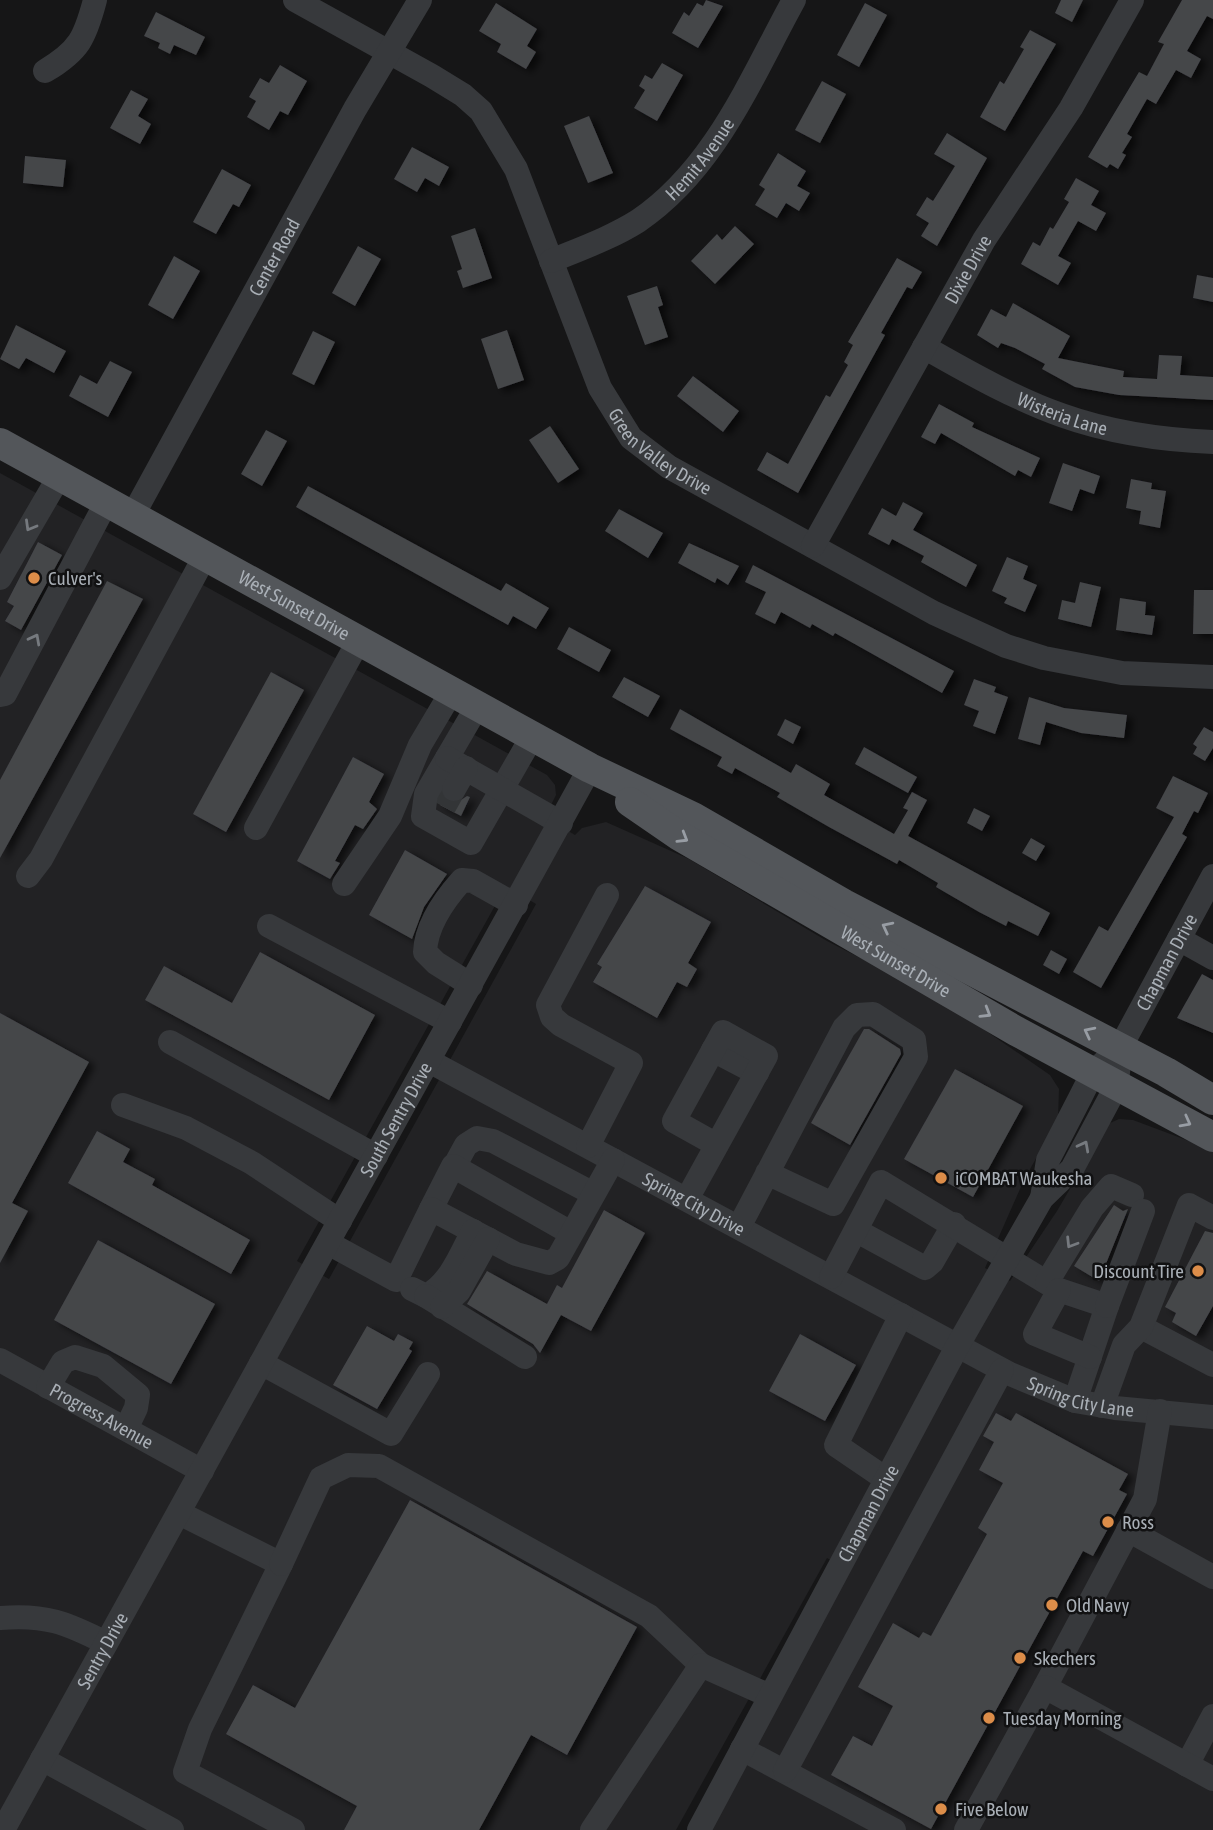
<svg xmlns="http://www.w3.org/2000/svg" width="1213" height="1830" font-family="'Asap Condensed',sans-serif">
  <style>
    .built { fill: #222224; fill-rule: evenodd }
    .building { fill: #45464a; filter: url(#shadow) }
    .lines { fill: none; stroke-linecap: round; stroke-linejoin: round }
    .minor-tunnel { stroke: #333537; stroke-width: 24; stroke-dasharray: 24 12; stroke-linecap: butt }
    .minor { stroke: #37393c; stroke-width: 24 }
    .major { stroke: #53565a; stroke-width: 30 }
    .oneway { stroke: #767a7f }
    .oneway2 { stroke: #989da4 }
    .poi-dot { fill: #dc8d49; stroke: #111112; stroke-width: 2.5 }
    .labels { text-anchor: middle; stroke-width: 5; stroke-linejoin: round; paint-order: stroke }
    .street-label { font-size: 19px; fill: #a9afb6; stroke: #111112 }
    .poi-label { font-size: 19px; fill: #a9afb6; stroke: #111112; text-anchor: start }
  </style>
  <defs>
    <filter id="shadow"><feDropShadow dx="6" dy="3.5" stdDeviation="3.5" flood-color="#0009"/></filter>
  </defs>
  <rect width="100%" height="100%" fill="#161617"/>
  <!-- built -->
  <path class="built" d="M0,473L547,775L555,785L556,795L545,817L575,835L582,828L606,822L689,859L827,941L937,997L1050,1075L1059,1089L1058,1119L1024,1180L985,1268L1010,1281L1057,1211L1108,1124L1119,1119L1133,1120L1213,1150V1830H708L849,1570L827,1558L676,1830H0ZM506,886L536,904L329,1279L297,1261Z"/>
  <!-- building -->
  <g class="building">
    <polygon points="706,0 723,6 698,48 672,33 684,12 689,16 697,3 703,6"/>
    <polygon points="1061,0 1083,0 1072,22 1055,13"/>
    <polygon points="1182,0 1213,0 1213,19 1207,16 1187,51 1201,59 1191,78 1176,70 1156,104 1147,99 1127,134 1132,137 1122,153 1126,155 1118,169 1110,164 1107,168 1088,157 1139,72 1147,76 1164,44 1158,42"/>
    <polygon points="496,3 537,29 527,46 536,52 526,69 497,52 501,44 479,31"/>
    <polygon points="865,3 887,15 859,67 837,55"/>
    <polygon points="156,12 205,37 196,55 174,45 170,54 158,48 160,43 144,36"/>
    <polygon points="1030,30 1056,44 1005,131 980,117 1000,81 1004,84 1024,49 1020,47"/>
    <polygon points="662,63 683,75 657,121 634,108 645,90 639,86 645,75 652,79"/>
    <polygon points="280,65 307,81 288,115 280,111 269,130 247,117 256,101 249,97 260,78 269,83"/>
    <polygon points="822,81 846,94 820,143 795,130"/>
    <polygon points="131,90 148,99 138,116 151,124 140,144 110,128"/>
    <polygon points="589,116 613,173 588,183 564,126"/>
    <polygon points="947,133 987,158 937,246 921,236 929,223 916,215 927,197 933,201 955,166 934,154"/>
    <polygon points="412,147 449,167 439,186 425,178 417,192 394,179"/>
    <polygon points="778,153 806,171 797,186 810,193 799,211 786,203 777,218 755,205 765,189 759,185"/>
    <polygon points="25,156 66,160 63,187 23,183"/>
    <polygon points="222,169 251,185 239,207 233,204 216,234 193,222"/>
    <polygon points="1076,178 1099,191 1091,205 1106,213 1096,231 1078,221 1058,256 1071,263 1058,285 1021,264 1033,242 1040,246 1050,227 1053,229 1069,202 1064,199"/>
    <polygon points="735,226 754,244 715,284 691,261 717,234 722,240"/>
    <polygon points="475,228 492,278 463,288 457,271 462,269 451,236"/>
    <polygon points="358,246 381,259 355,306 332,293"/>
    <polygon points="174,256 200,271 173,319 148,305"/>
    <polygon points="897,258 922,272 912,289 907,287 881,333 885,335 798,493 757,470 767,452 788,464 826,395 830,397 848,365 844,362 853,345 848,342"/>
    <polygon points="1197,275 1213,278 1213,302 1193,298"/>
    <polygon points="657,286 663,305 658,307 668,337 645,345 627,296"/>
    <polygon points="1013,303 1070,336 1058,358 1124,371 1123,377 1157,379 1159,355 1182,356 1180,375 1213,377 1213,400 1119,395 1075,387 1042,369 1045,364 1015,348 1001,343 998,348 977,335 991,309 1006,317"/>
    <polygon points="16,325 66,351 54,373 26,358 19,369 0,359"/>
    <polygon points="507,330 524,380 498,389 481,339"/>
    <polygon points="313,331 335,342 314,385 292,374"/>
    <polygon points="110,361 132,372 108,417 69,396 80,375 97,384"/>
    <polygon points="693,376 739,411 723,432 677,396"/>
    <polygon points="939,404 974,423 972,427 1040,458 1031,477 1018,470 1015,476 941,433 935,444 921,437"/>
    <polygon points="550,426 579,469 558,483 529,440"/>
    <polygon points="266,430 287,441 262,486 241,474"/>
    <polygon points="1063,463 1100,476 1094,494 1080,489 1072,511 1049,503"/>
    <polygon points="1131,479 1152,483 1151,489 1166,491 1160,528 1139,524 1141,511 1126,508"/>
    <polygon points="308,486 501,591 506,583 549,608 536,629 513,616 508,625 296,507"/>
    <polygon points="903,502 923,513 913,530 977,565 966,587 921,562 924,556 892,539 889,545 868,534 882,508 896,516"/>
    <polygon points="619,509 663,533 648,558 605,531"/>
    <polygon points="38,542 62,555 21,630 5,621 14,606 7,602"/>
    <polygon points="689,543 739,566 728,585 717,578 715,583 678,563"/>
    <polygon points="1007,557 1028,566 1023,579 1037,585 1025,612 1004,603 1007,598 992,591"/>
    <polygon points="753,565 954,671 942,693 835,633 833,636 812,624 810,628 781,612 775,624 755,614 766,592 745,582"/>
    <polygon points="107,581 143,599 0,858 0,780"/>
    <polygon points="1080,582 1101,587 1091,627 1058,619 1062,600 1075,603"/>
    <polygon points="1194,590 1213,590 1213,634 1193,634"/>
    <polygon points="1120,598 1146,602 1145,615 1155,616 1152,635 1116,630"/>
    <polygon points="569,627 611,650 599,672 557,649"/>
    <polygon points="271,672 304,690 226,832 193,814"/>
    <polygon points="624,677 660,696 648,717 612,697"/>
    <polygon points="974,679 996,687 994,692 1008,697 995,734 973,726 979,711 964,705"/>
    <polygon points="1029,697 1064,708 1127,715 1124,738 1081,733 1046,722 1040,745 1018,739"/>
    <polygon points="680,709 791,773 796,764 830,784 824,795 894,834 908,810 903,808 912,792 927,800 908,836 1050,913 1038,936 1008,921 1006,926 979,912 936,887 938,883 899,860 897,864 829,827 777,797 780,793 735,768 732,774 717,766 722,757 670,729"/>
    <polygon points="785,719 801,727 793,744 777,735"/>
    <polygon points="1204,727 1213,732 1213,748 1205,761 1193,754 1197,747 1193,744"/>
    <polygon points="864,747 917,777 908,793 855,764"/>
    <polygon points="353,757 384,774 369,802 377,809 363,829 355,825 335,861 340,863 330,879 297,861"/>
    <polygon points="1173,776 1208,793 1198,813 1194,811 1182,834 1187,837 1101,988 1073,972 1099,926 1108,931 1174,817 1156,808"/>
    <polygon points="467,796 470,797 461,816 440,805 442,797 455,804"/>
    <polygon points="974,808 990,816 982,831 967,823"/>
    <polygon points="1031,838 1045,846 1036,861 1022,853"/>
    <polygon points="405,850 447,874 424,907 412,939 369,915"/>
    <polygon points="645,886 711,922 688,963 697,969 687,987 677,982 657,1018 593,982 602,967 597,964"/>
    <polygon points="1051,950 1067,959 1059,974 1043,965"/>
    <polygon points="260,952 375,1015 329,1100 145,1000 164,966 232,1003"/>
    <polygon points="1202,974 1213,980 1213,1033 1177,1018"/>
    <polygon points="0,1013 89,1062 12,1203 28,1211 0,1263"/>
    <polygon points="864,1029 869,1029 900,1049 901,1054 850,1145 811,1123"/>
    <polygon points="955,1069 1023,1106 973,1197 904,1159"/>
    <polygon points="97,1131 130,1149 123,1162 155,1179 152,1185 250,1240 231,1274 68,1183"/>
    <polygon points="1114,1205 1123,1211 1128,1209 1099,1281 1074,1266"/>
    <polygon points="604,1210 645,1233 591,1331 561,1315 540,1353 533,1344 467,1304 487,1271 547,1304 557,1285 562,1288"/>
    <polygon points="1205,1231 1213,1233 1213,1306 1196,1336 1172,1322 1176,1313 1165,1307"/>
    <polygon points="98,1240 215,1304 171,1384 54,1320"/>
    <polygon points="367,1326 394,1341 398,1334 413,1342 409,1349 412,1351 377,1409 333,1385"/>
    <polygon points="800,1334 856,1365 825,1421 769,1391"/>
    <polygon points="996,1413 1011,1421 1016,1413 1128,1474 1119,1490 1127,1494 1093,1556 1083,1551 931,1829 831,1775 853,1736 872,1746 893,1706 858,1687 893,1623 919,1638 923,1632 931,1636 987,1534 978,1528 1003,1483 979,1470 994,1442 983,1436"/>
    <polygon points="410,1500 637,1627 567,1755 531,1735 479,1830 344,1830 357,1806 226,1734 253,1685 295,1708"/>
  </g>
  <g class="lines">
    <!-- minor-tunnel -->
    <polyline class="minor-tunnel" points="444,807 454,789"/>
    <!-- minor -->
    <g class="minor">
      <path id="s1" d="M295,0L432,76L463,95L481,111L516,169L600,388L631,438L669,467L934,613L1006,646L1044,658L1122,673L1213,677"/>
      <path d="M45,71C79,51 85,38 95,0"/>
      <path id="s2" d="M551,261C580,249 611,238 638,221C715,169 751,78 794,0"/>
      <path id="s3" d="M924,347C1029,407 1089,437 1213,442"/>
      <path id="s4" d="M133,515L355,109L420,0"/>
      <path id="s5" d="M813,546L984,240L1071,108L1132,0"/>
      <polyline points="0,578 60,475"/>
      <polyline points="0,695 5,694 107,501"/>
      <polyline points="478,705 426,794 423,816 471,843 533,735"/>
      <polyline points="447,758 561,823"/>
      <polyline points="454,789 466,768"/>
      <polyline points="256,828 359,640"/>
      <polyline points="28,876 41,859 205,556"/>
      <polyline points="344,884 390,816 420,745 452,691"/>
      <polyline points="269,926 450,1022"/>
      <polyline points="1179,939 1213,958"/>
      <path d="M471,985L436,963L425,952C426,926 444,900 462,880L473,881L516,905"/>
      <polyline points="170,1042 376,1156"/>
      <polyline points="713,1050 757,1073"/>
      <path id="s6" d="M429,1061L1010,1374L1075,1401L1115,1408L1213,1417"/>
      <polyline points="123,1105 186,1128 252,1163 340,1221"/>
      <polyline points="588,1146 631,1063 561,1025 552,1017 548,1005 607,895"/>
      <polyline points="454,1167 466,1145 477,1138 493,1141 592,1193"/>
      <path id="s7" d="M1042,1198L1048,1160L1080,1098L1093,1072L1120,1048L1213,876"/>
      <polyline points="687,1199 766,1056 723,1032 674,1121 717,1145"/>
      <polyline points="431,1209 453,1166 571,1233"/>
      <polyline points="739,1227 844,1028 857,1015 873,1014 914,1040 916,1057 833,1204 767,1173"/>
      <polyline points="857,1231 925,1268 932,1262 954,1224"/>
      <polyline points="328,1243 396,1280 431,1209 516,1254 549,1263 558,1258 613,1160"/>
      <polyline points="831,1277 881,1182 1059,1290 1107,1306 1075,1401"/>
      <polyline points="1047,1282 1092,1208 1111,1186 1132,1195"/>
      <path d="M412,1289L426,1296C450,1284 461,1254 473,1231"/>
      <polyline points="1059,1290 1035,1334 1090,1357"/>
      <polyline points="426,1296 525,1357"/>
      <polyline points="1107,1306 1143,1211"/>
      <polyline points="442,1307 459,1291 488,1239"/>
      <polyline points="1141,1327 1213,1365"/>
      <path id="s8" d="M0,1360L202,1471"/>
      <polyline points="261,1363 391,1434 428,1374"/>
      <polyline points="48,1387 63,1362 75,1357 103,1366 138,1395 136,1408 126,1429"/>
      <polyline points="1102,1406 1124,1345 1141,1327 1189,1205 1213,1218"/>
      <polyline points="886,1479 836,1445 901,1315"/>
      <polyline points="179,1513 281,1564 200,1729 185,1772 293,1830"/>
      <polyline points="1128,1530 1213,1577"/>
      <polyline points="281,1564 321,1478 348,1465 379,1466 649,1616 701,1665"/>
      <path d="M0,1618C45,1614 67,1623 106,1643"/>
      <polyline points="1045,1687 1145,1499 1160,1411"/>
      <polyline points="742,1749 894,1830"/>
      <polyline points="42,1759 172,1830"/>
      <polyline points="1187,1765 1213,1716"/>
      <polyline points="785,1771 1002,1370"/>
      <path id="s9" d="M3,1830L590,768"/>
      <polyline points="592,1830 701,1665 770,1696"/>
      <path id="s10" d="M699,1830L958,1345L1042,1198L1072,1169L1117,1085L1120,1048"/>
      <polyline points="966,1830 1045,1687 1213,1779"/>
    </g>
    <!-- major -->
    <g class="major">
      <path id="s11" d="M0,443L590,768L693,817L844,904L1166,1072L1213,1100"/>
      <path id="s12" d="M630,802L678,835L1016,1031L1213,1137"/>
    </g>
  </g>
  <!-- one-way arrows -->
  <defs><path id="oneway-chevron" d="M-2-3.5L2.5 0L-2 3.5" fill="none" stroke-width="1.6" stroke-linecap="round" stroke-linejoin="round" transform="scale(1.75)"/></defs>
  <g class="oneway">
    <use href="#oneway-chevron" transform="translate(30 526) rotate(120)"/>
    <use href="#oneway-chevron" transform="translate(35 639) rotate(-62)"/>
    <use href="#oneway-chevron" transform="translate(1084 1146) rotate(-62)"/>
    <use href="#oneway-chevron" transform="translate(1071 1243) rotate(122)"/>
  </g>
  <g class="oneway2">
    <use href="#oneway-chevron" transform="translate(683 838) rotate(31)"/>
    <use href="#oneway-chevron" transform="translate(887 927) rotate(-153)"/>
    <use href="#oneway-chevron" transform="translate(986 1013) rotate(31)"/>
    <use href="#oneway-chevron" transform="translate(1089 1032) rotate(-153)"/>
    <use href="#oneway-chevron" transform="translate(1186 1122) rotate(28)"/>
  </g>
  <!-- markers -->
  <g class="poi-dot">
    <circle cx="34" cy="578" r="7"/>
    <circle cx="941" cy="1178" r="7"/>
    <circle cx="1198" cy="1271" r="7"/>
    <circle cx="1108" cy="1522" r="7"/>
    <circle cx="1052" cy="1605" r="7"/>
    <circle cx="1020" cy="1658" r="7"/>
    <circle cx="989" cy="1718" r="7"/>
    <circle cx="941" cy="1809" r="7"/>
  </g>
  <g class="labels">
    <!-- street labels -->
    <g class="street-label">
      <text dy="7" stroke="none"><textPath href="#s2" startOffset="184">Hemit Avenue</textPath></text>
      <text dy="7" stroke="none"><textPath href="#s4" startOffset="294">Center Road</textPath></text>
      <text dy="7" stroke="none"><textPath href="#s5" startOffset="317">Dixie Drive</textPath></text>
      <text dy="7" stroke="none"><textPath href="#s3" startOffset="154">Wisteria Lane</textPath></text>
      <text dy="7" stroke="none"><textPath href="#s1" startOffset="609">Green Valley Drive</textPath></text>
      <text dy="7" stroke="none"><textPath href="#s11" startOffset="336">West Sunset Drive</textPath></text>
      <text dy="7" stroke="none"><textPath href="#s12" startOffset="310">West Sunset Drive</textPath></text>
      <text dy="7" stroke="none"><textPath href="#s7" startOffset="271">Chapman Drive</textPath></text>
      <text dy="7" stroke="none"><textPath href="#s9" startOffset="812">South Sentry Drive</textPath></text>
      <text dy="7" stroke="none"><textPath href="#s6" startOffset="301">Spring City Drive</textPath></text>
      <text dy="7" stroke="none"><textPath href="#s6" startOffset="735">Spring City Lane</textPath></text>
      <text dy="7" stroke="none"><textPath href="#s8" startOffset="116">Progress Avenue</textPath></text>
      <text dy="7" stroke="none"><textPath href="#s10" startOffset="359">Chapman Drive</textPath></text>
      <text dy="7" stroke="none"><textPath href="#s9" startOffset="205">Sentry Drive</textPath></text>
    </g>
    <!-- poi labels -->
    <g class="poi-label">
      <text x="48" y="585">Culver's</text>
      <text x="955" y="1185">iCOMBAT Waukesha</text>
      <text x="1184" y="1278" text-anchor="end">Discount Tire</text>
      <text x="1122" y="1529">Ross</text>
      <text x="1066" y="1612">Old Navy</text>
      <text x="1034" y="1665">Skechers</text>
      <text x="1003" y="1725">Tuesday Morning</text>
      <text x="955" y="1816">Five Below</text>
    </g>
  </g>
</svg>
